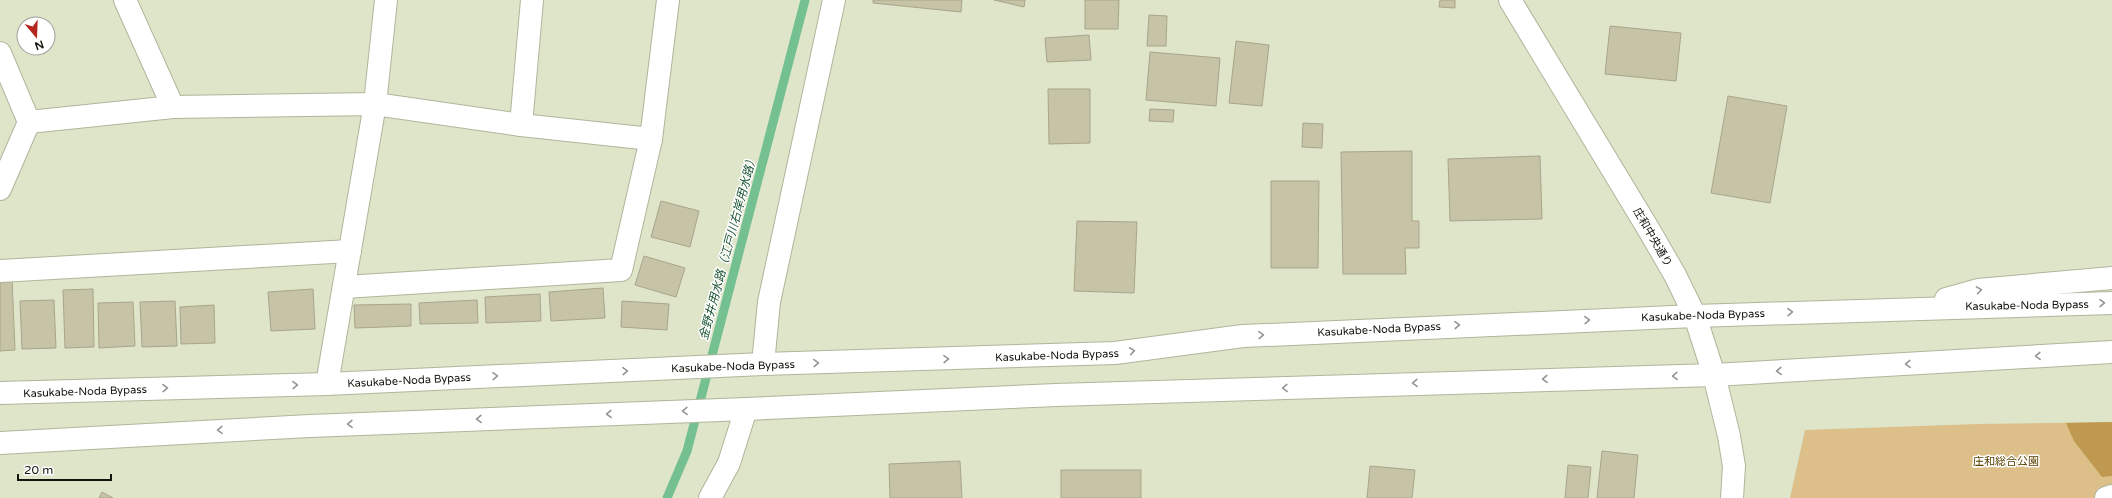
<svg xmlns="http://www.w3.org/2000/svg" width="2112" height="498" font-family="'Varela Round','Noto Sans JP',sans-serif">
  <style>
    .green { fill: #dcbf89 }
    .forest { fill: #be994f }
    .lines { fill: none; stroke-linecap: round; stroke-linejoin: round }
    .stream { stroke: #75c091; stroke-width: 9 }
    .building { fill: #c7c3a7; stroke: #a9a58a }
    .minor-casing { stroke: #afb69b; stroke-width: 24 }
    .highway-casing { stroke: #afb69b; stroke-width: 24 }
    .minor { stroke: #fff; stroke-width: 22 }
    .highway { stroke: #fff; stroke-width: 22 }
    .oneway { stroke: #949691 }
    .labels { text-anchor: middle; stroke-width: 3; stroke-linejoin: round; paint-order: stroke }
    .street-label { font-size: 11px; fill: #12150b; stroke: #fff }
    .park-label { font-size: 11px; fill: #594001; stroke: #fff }
    .water-label { font-size: 12px; font-style: italic; fill: #1e5636; stroke: #fff }
  </style>
  <rect width="100%" height="100%" fill="#dee5c9"/>
  <!-- green -->
  <polygon class="green" points="2112,422 2112,498 1790,498 1805,430 1978,424"/>
  <!-- forest -->
  <polygon class="forest" points="2112,422 2112,476 2102,477 2074,441 2066,423"/>
  <g class="lines">
    <!-- stream -->
    <polyline class="stream" points="667,498 687,451 805,0"/>
  </g>
  <!-- building -->
  <g class="building">
    <polygon points="873,0 962,0 961,12 873,3"/>
    <polygon points="994,0 1025,0 1024,7"/>
    <polygon points="1085,0 1119,0 1118,29 1085,29"/>
    <polygon points="1440,0 1455,0 1455,8 1439,7"/>
    <polygon points="1149,15 1167,16 1166,46 1147,46"/>
    <polygon points="1610,26 1681,33 1676,81 1605,74"/>
    <polygon points="1089,35 1091,60 1047,62 1045,38"/>
    <polygon points="1236,41 1269,45 1262,106 1229,103"/>
    <polygon points="1150,52 1220,58 1216,106 1146,100"/>
    <polygon points="1048,89 1090,89 1090,143 1049,144"/>
    <polygon points="1728,96 1787,106 1770,203 1711,193"/>
    <polygon points="1150,109 1174,110 1173,122 1149,121"/>
    <polygon points="1303,123 1323,124 1322,148 1302,147"/>
    <polygon points="1412,151 1412,221 1419,221 1419,248 1405,248 1406,274 1343,274 1341,152"/>
    <polygon points="1540,156 1542,219 1450,221 1448,159"/>
    <polygon points="1271,181 1319,181 1318,268 1271,268"/>
    <polygon points="661,201 699,211 690,247 651,237"/>
    <polygon points="1077,221 1137,222 1134,293 1074,291"/>
    <polygon points="644,256 685,268 676,297 635,285"/>
    <polygon points="12,279 15,350 0,351 0,280"/>
    <polygon points="603,288 605,318 551,321 549,292"/>
    <polygon points="93,289 94,347 65,348 63,290"/>
    <polygon points="313,289 315,329 271,331 268,292"/>
    <polygon points="540,294 541,321 486,323 485,297"/>
    <polygon points="54,300 56,348 22,349 20,301"/>
    <polygon points="477,300 478,323 420,324 419,303"/>
    <polygon points="175,301 177,346 142,347 140,302"/>
    <polygon points="622,301 669,304 667,330 621,327"/>
    <polygon points="133,302 135,346 99,348 98,303"/>
    <polygon points="411,304 411,326 355,328 354,305"/>
    <polygon points="214,305 215,343 181,344 180,307"/>
    <polygon points="1602,451 1638,455 1634,498 1597,498"/>
    <polygon points="960,461 962,498 890,498 889,464"/>
    <polygon points="1568,465 1591,467 1588,498 1565,498"/>
    <polygon points="1370,466 1415,470 1412,498 1367,498"/>
    <rect x="1061" y="470" width="80" height="28"/>
    <polygon points="102,492 113,498 99,498"/>
  </g>
  <g class="lines">
    <defs>
      <g id="minor">
        <polyline points="125,0 173,107"/>
        <polyline points="1510,0 1649,230 1675,275 1695,316 1714,375 1729,436 1734,466 1732,498"/>
        <polyline points="0,53 29,122 0,189"/>
        <polyline points="29,122 173,107 375,104 521,125 651,139 668,0"/>
        <polyline points="521,125 532,0"/>
        <polyline points="0,271 350,251"/>
        <polyline points="344,287 621,270 651,139"/>
        <polyline points="763,364 769,302 834,0"/>
        <polyline points="327,384 375,104 386,0"/>
        <polyline points="710,498 729,463 746,409"/>
        <polyline points="2106,498 2112,496"/>
      </g>
      <g id="highway">
        <polyline points="1946,299 1978,290 2112,278"/>
        <polyline points="0,393 327,384 763,364 1115,353 1243,336 1292,334 1695,316 2112,303"/>
        <polyline points="0,443 310,426 746,409 1056,395 1714,375 2112,352"/>
      </g>
    </defs>
    <!-- minor casing -->
    <use href="#minor" class="minor-casing"/>
    <!-- highway casing -->
    <use href="#highway" class="highway-casing"/>
    <!-- minor -->
    <use href="#minor" class="minor"/>
    <!-- highway -->
    <use href="#highway" class="highway"/>
  </g>
  <!-- one-way arrows -->
  <defs><path id="oneway-chevron" d="M-2-3.5L2.5 0L-2 3.5" fill="none" stroke-width="1.6" stroke-linecap="round" stroke-linejoin="round"/></defs>
  <g class="oneway">
    <use href="#oneway-chevron" transform="translate(1979 290) rotate(-9)"/>
    <use href="#oneway-chevron" transform="translate(2102 303) rotate(-1)"/>
    <use href="#oneway-chevron" transform="translate(1790 312) rotate(-2)"/>
    <use href="#oneway-chevron" transform="translate(1587 320) rotate(-2)"/>
    <use href="#oneway-chevron" transform="translate(1457 325) rotate(-3)"/>
    <use href="#oneway-chevron" transform="translate(1261 335) rotate(-3)"/>
    <use href="#oneway-chevron" transform="translate(1132 351) rotate(-8)"/>
    <use href="#oneway-chevron" transform="translate(2038 356) rotate(177)"/>
    <use href="#oneway-chevron" transform="translate(946 359) rotate(-2)"/>
    <use href="#oneway-chevron" transform="translate(816 363) rotate(-2)"/>
    <use href="#oneway-chevron" transform="translate(1908 364) rotate(177)"/>
    <use href="#oneway-chevron" transform="translate(625 371) rotate(-3)"/>
    <use href="#oneway-chevron" transform="translate(1779 371) rotate(177)"/>
    <use href="#oneway-chevron" transform="translate(495 376) rotate(-3)"/>
    <use href="#oneway-chevron" transform="translate(1675 376) rotate(178)"/>
    <use href="#oneway-chevron" transform="translate(1545 379) rotate(178)"/>
    <use href="#oneway-chevron" transform="translate(1415 383) rotate(178)"/>
    <use href="#oneway-chevron" transform="translate(295 385) rotate(-2)"/>
    <use href="#oneway-chevron" transform="translate(165 388) rotate(-2)"/>
    <use href="#oneway-chevron" transform="translate(1285 388) rotate(178)"/>
    <use href="#oneway-chevron" transform="translate(685 411) rotate(178)"/>
    <use href="#oneway-chevron" transform="translate(609 414) rotate(178)"/>
    <use href="#oneway-chevron" transform="translate(479 419) rotate(178)"/>
    <use href="#oneway-chevron" transform="translate(350 424) rotate(178)"/>
    <use href="#oneway-chevron" transform="translate(220 430) rotate(177)"/>
  </g>
  <g class="labels">
    <!-- street labels -->
    <g class="street-label">
      <text transform="translate(1653 237) rotate(60)" y="4">庄和中央通り</text>
      <text transform="translate(2027 305) rotate(-1)" y="4">Kasukabe-Noda Bypass</text>
      <text transform="translate(1703 315) rotate(-2)" y="4">Kasukabe-Noda Bypass</text>
      <text transform="translate(1379 329) rotate(-3)" y="4">Kasukabe-Noda Bypass</text>
      <text transform="translate(1057 355) rotate(-2)" y="4">Kasukabe-Noda Bypass</text>
      <text transform="translate(733 366) rotate(-2)" y="4">Kasukabe-Noda Bypass</text>
      <text transform="translate(409 380) rotate(-3)" y="4">Kasukabe-Noda Bypass</text>
      <text transform="translate(85 391) rotate(-2)" y="4">Kasukabe-Noda Bypass</text>
    </g>
    <!-- park labels -->
    <g class="park-label">
      <text x="2006" y="465">庄和総合公園</text>
    </g>
    <!-- water labels -->
    <g class="water-label">
      <text transform="translate(728 247) rotate(-75)" y="4">金野井用水路（江戸川右岸用水路）</text>
    </g>
  </g>
  <!-- north arrow -->
  <g transform="translate(36 36) rotate(161)"><circle r="19" fill="#ffffff" stroke="#a0a19d"/>
  <path d="M0-3L7 15L0 10L-7 15Z" fill="#b52621"/>
  <text y="-6" font-size="11" font-weight="bold" text-anchor="middle" fill="#12150b">N</text>
  </g>
  <!-- scale -->
  <path d="M18 474v6h93v-6" fill="none" stroke="#12150b" stroke-width="2"/>
  <text x="24" y="474" font-size="12" fill="#12150b" stroke="#ffffff" stroke-width="3" paint-order="stroke">20 m</text>
</svg>
